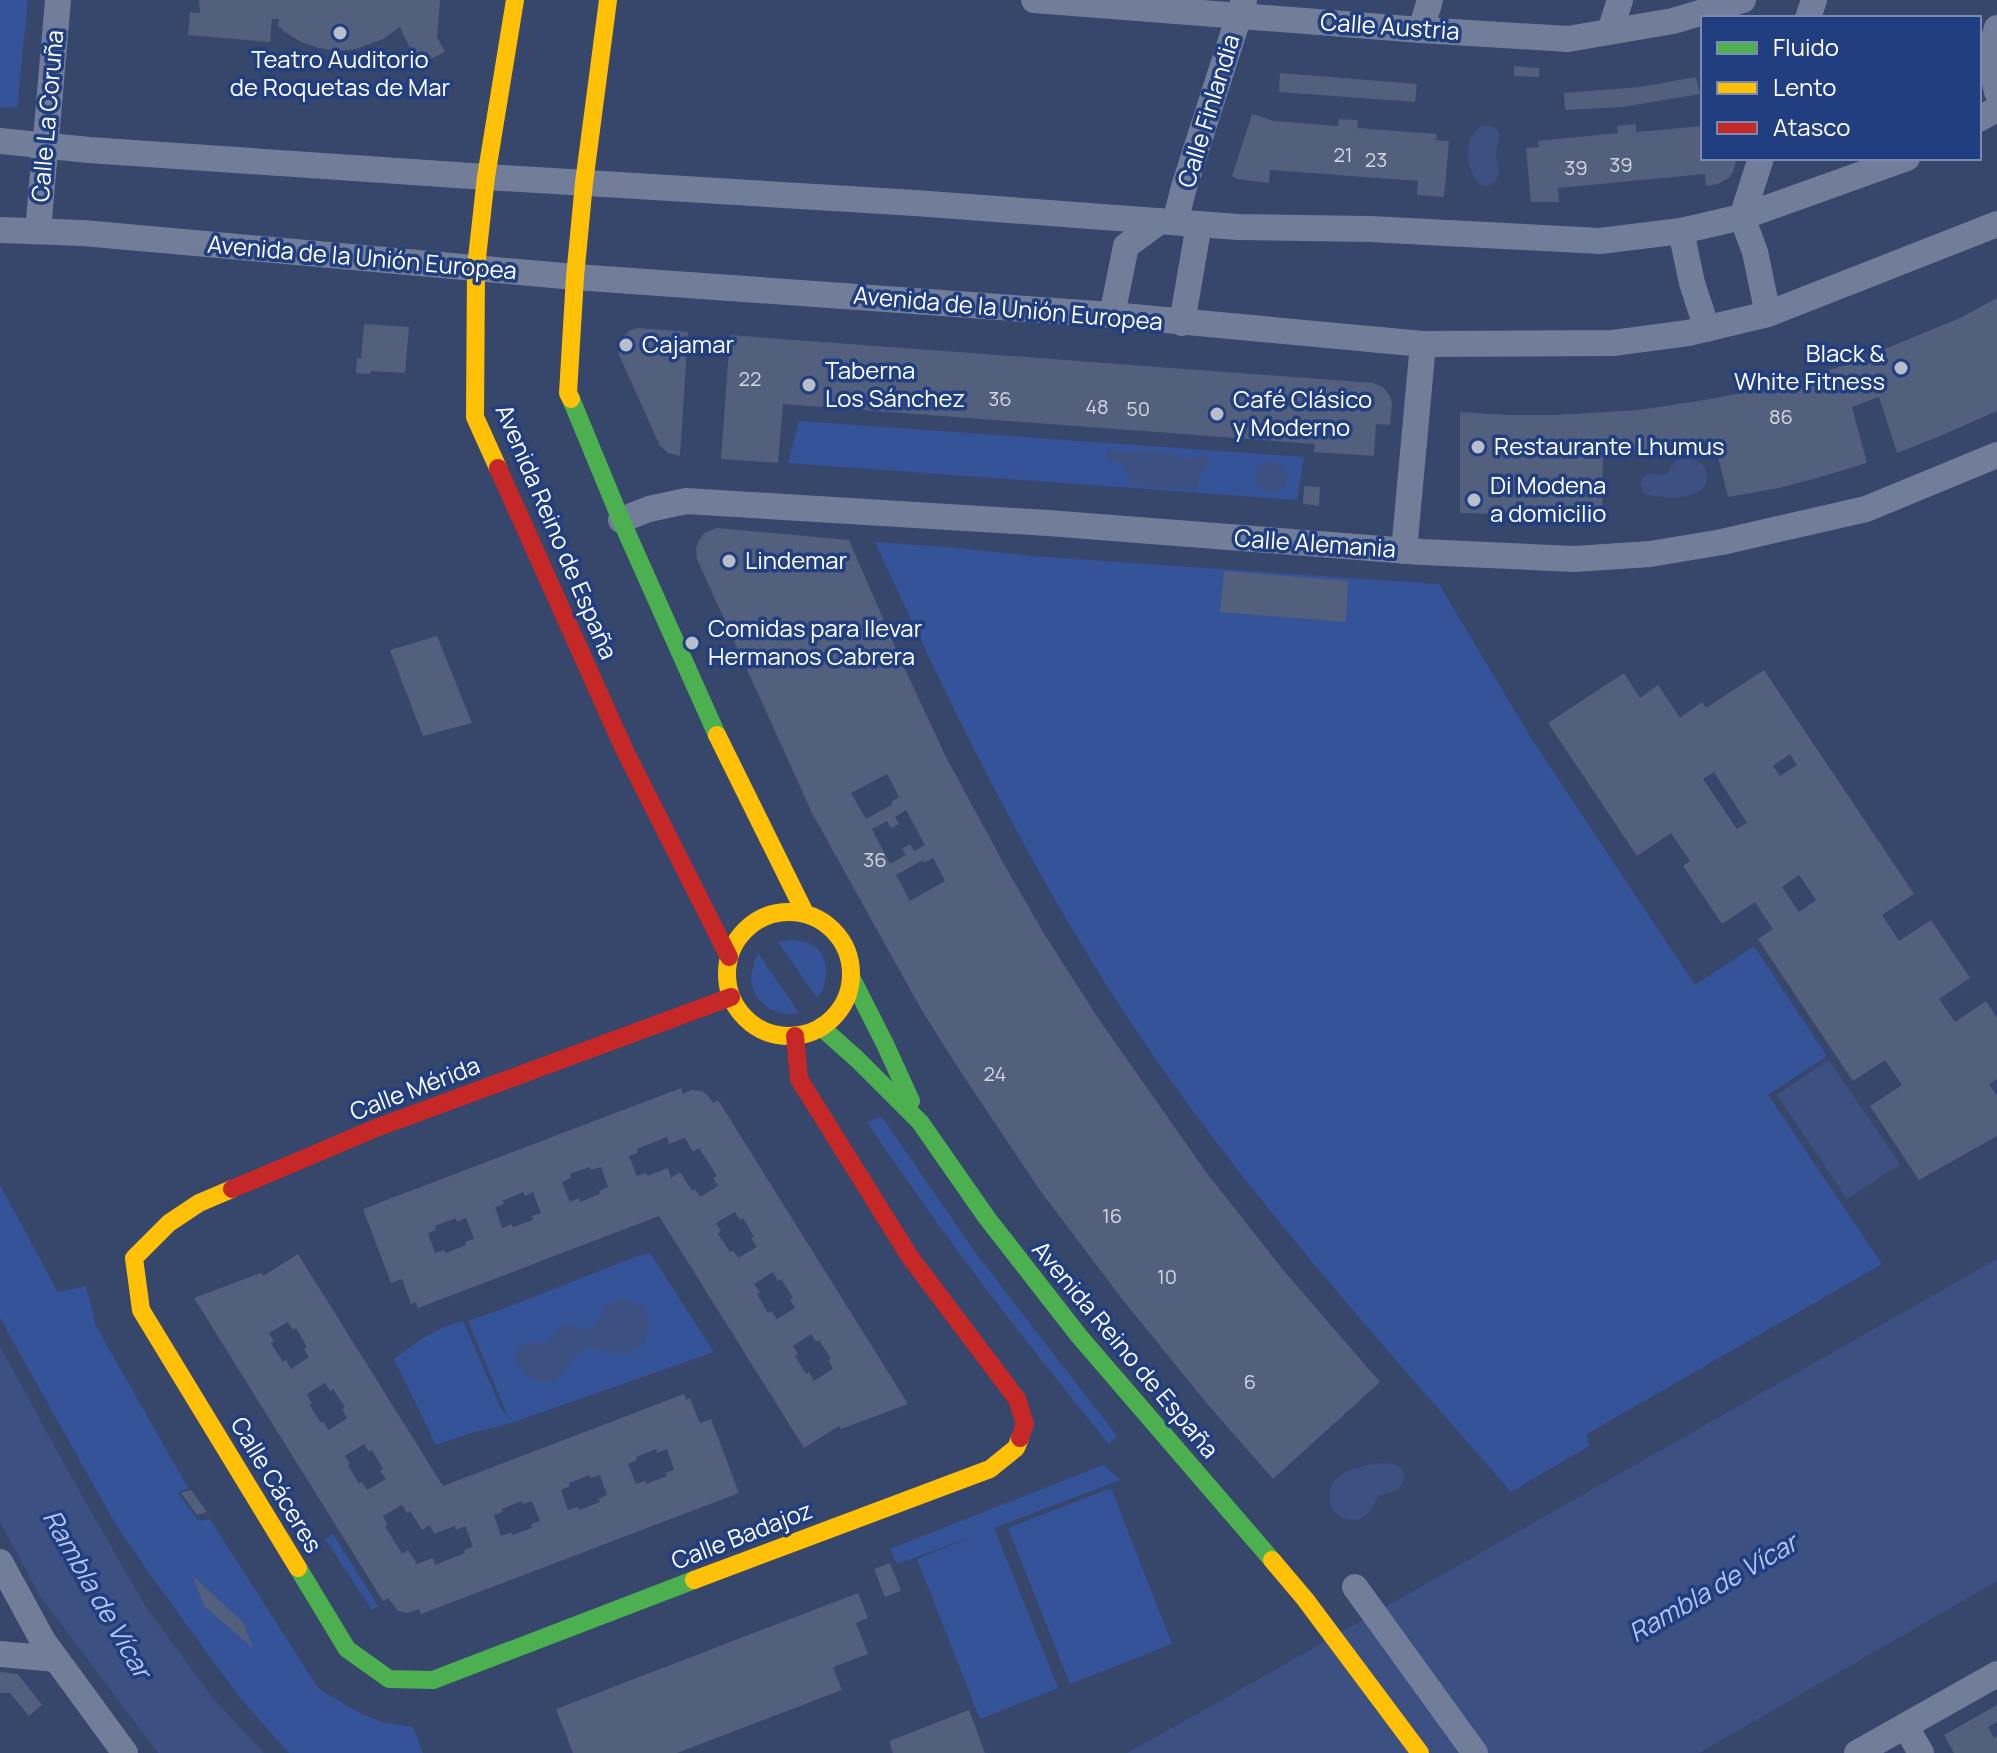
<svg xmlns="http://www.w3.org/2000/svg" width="1997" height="1753" font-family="Manrope,sans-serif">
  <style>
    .green { fill: #355398 }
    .water { fill: #3c5081 }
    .building { fill: #525f7d; fill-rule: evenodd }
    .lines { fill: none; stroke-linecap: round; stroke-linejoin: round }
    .street { stroke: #727d99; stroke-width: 26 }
    .fast { stroke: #4caf50; stroke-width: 18 }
    .slow { stroke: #ffc107; stroke-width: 18 }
    .jam { stroke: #c62828; stroke-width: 18 }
    .poi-dot { fill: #b9becb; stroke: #213e81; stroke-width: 3 }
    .labels { text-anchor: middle; stroke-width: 7; stroke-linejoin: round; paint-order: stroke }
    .number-label { font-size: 20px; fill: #d4d7de }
    .street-label { font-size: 24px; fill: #fff; stroke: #213e81 }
    .poi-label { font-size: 24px; fill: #fff; stroke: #213e81; text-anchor: start }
    .water-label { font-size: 26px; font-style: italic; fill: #b3c6ef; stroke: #213e81 }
  </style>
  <rect width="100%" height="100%" fill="#37466b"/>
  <!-- green -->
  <g class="green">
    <polygon points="0,0 28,0 17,108 0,107"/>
    <polygon points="799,421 1304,457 1297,500 788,463"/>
    <path d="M875,542L948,547L1031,556L1439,584L1533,741L1695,985L1754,946L1827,1056L1768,1095L1882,1264L1587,1434L1589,1446L1511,1492C1384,1346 1253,1202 1144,1042C1037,885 954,714 875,542Z"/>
    <path d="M790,940C796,941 806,941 811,944C830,954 830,984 817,998L778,942Z"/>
    <path d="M758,953L799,1013C777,1018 753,1004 751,979C751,971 755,961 758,953Z"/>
    <path d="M882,1117L975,1252L1117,1436L1109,1444C1024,1340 941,1234 867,1122Z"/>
    <polygon points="0,1185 58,1292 86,1286 96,1326 188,1488 178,1493 199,1521 210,1519 318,1688 363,1715 386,1723 413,1727 423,1753 289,1753 240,1698 154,1580 116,1525 0,1318"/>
    <path d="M650,1253L714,1352L511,1423L468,1434L436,1445L394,1359C415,1343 437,1327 463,1321L501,1408L508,1417L468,1321L508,1307L635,1257Z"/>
    <polygon points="1103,1465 1120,1480 994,1528 1058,1688 980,1719 917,1559 977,1535 897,1564 890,1549"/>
    <polygon points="1111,1488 1172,1644 1070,1684 1008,1528"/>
    <polygon points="333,1534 378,1606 372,1610 325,1539"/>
  </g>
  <!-- water -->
  <g class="water">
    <path d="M1485,125C1508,129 1497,140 1496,155C1496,161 1499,168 1499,175C1478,214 1449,137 1485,125Z"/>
    <path d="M1108,449L1131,452L1152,450L1187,458L1208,454L1211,464L1201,471L1198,486L1193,490L1133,486L1128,482C1130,465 1121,463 1106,459Z"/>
    <path d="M1692,458C1700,462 1707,466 1707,477C1707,502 1661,499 1645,494L1640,485L1644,476L1649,474L1663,475L1667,473L1675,462L1680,459Z"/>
    <circle cx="1271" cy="477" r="16"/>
    <polygon points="1829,1060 1900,1164 1847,1199 1777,1095"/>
    <polygon points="1997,1259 1997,1581 1699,1753 1127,1753 1222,1700"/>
    <path d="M624,1299C637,1302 647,1307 649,1322C650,1330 648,1338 642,1345C622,1368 601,1340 579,1353C566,1362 563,1384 543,1383C526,1382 504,1356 523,1344C530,1340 539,1344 547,1342C552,1338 555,1331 560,1327C571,1318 580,1333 591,1328C604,1322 595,1302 624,1299Z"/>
    <polygon points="0,1346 69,1473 144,1604 212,1697 264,1753 158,1753 40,1596 0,1522"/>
    <path d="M1377,1463C1388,1464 1404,1462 1404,1477C1404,1481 1401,1486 1398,1489C1393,1493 1385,1493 1379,1496C1374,1502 1372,1511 1365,1516C1341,1531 1316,1499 1337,1479C1347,1469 1363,1466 1377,1463Z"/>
  </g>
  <!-- building -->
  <g class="building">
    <polygon points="199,0 440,0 437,37 445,52 418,65 400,27 383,39 356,49 337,51 319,48 301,42 285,32 278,26 279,19 272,19 270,42 188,35 190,12 200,13"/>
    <polygon points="1514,66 1539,68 1539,77 1514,76"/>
    <polygon points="1280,73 1417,84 1415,102 1279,92"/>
    <polygon points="1696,77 1700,94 1622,107 1565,110 1564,93 1640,87"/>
    <polygon points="1252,114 1274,121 1338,126 1339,119 1358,120 1357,128 1437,134 1436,140 1449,141 1444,197 1417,195 1418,181 1270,170 1269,183 1237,179 1232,176"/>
    <polygon points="1636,124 1636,132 1703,126 1703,158 1737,158 1733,172 1729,178 1718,184 1706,186 1705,174 1558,188 1559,202 1531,202 1526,148 1539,147 1538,141 1618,133 1617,126"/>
    <polygon points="1997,298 1997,411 1938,437 1897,453 1879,397 1852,407 1867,463 1817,478 1779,488 1728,497 1714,441 1603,455 1602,513 1550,515 1460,513 1460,412 1508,415 1555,415 1639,410 1704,400 1753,391 1843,366 1960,318"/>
    <polygon points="364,324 409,327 405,373 371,371 370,374 356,373 357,358 361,359"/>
    <polygon points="639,328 688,332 680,456 668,453 660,446 619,355 618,347 622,338 630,330"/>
    <polygon points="730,335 1373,383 1383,387 1390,396 1392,404 1390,425 1376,424 1374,456 1314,452 1315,444 783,404 778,463 721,459"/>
    <polygon points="1304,486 1320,487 1319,506 1303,504"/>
    <path d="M717,528L849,540L904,667L946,757L1005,866L1043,932L1098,1018L1206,1172L1284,1271L1380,1382L1273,1479L1209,1406L1122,1299L1039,1189L962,1074L921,1009L812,813L697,559L696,549L698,542L704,533ZM887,774L899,797L891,802L893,804L866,819L851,793ZM906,810L925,845L914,851L910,844L902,849L906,855L890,864L872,829L887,821L891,828L899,824L895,817ZM933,858L945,881L910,901L896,875L923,860L924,863Z"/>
    <polygon points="1224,571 1348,581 1346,622 1220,612"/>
    <polygon points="437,636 472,723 423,736 390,650"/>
    <path d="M1764,670L1914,894L1882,915L1899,941L1931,920L1970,978L1939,999L1955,1022L1986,1001L1997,1018V1079L1989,1084L1997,1096V1136L1919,1180L1870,1106L1902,1085L1885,1060L1853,1081L1758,939L1773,929L1755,902L1722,924L1683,866L1690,861L1671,833L1637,856L1548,723L1624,673L1640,698L1658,685L1680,718L1702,702L1706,708ZM1790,754L1797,765L1780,776L1773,766ZM1714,772L1747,823L1737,829L1703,779ZM1799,875L1816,900L1799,912L1782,887Z"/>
    <path d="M681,1088L683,1094L692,1090L702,1091L707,1095L713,1103L718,1100L908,1404L841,1429L839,1426L804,1448L659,1216L418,1308L416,1302L411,1304L402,1279L391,1283L363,1209ZM667,1137L669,1144L685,1138L693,1152L699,1148L717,1176L713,1178L718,1186L700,1197L695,1189L692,1191L680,1172L671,1178L668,1168L647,1176L646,1173L637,1176L629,1156L638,1153L637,1149ZM590,1167L591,1170L601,1167L608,1187L599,1191L600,1194L580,1202L579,1198L570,1202L562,1182L571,1178L570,1174ZM523,1192L525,1196L533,1192L541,1213L532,1216L533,1220L513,1227L511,1224L502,1228L495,1207L504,1204L502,1201ZM735,1212L740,1220L743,1218L754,1237L751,1238L757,1247L738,1258L733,1250L730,1252L718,1234L721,1231L716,1223ZM456,1218L457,1222L466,1218L474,1239L465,1242L466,1245L446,1253L444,1250L435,1253L428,1233L436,1230L435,1226ZM773,1272L778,1281L781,1279L793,1298L790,1300L795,1308L777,1319L771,1311L768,1313L757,1294L760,1292L754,1284ZM811,1334L816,1342L819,1340L831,1359L828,1360L833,1369L814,1381L809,1372L806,1374L795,1356L798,1354L793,1346Z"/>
    <path d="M298,1254L443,1486L684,1394L686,1400L690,1398L700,1423L711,1419L739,1493L421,1614L419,1609L408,1613L398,1611L388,1598L383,1601L194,1298L261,1273L263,1276ZM288,1322L293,1330L296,1328L307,1347L304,1349L309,1357L291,1369L286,1360L283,1362L271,1343L274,1342L269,1333ZM325,1383L330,1391L333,1389L345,1407L342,1409L347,1418L329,1430L323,1421L321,1423L309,1404L312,1403L307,1394ZM364,1444L369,1452L372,1450L383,1469L380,1471L386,1479L367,1490L362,1482L359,1484L348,1465L350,1464L345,1456ZM656,1449L657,1453L667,1449L674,1470L665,1473L667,1476L646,1484L645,1481L636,1484L628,1464L637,1460L636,1457ZM589,1475L590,1478L600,1475L607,1495L598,1499L600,1502L579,1510L578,1507L568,1510L561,1490L570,1486L569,1483ZM522,1501L523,1504L532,1501L540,1521L531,1524L532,1528L512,1535L511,1532L501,1536L494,1515L503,1512L502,1509ZM402,1505L407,1513L410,1511L422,1530L430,1525L434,1534L455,1526L456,1530L465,1526L473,1547L464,1550L465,1553L435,1565L433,1558L417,1564L408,1550L402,1554L385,1526L388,1525L383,1516Z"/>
    <polygon points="191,1490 207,1512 197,1515 181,1493"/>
    <polygon points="890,1563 901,1591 885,1597 874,1569"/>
    <polygon points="193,1576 243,1622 253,1648 204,1606"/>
    <polygon points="858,1593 868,1618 856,1623 868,1654 833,1667 842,1690 677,1753 573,1753 556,1709"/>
    <polygon points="0,1672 18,1674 42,1705 29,1716 10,1693 0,1693"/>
    <polygon points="1997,1705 1997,1722 1988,1727 1994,1738 1997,1736 1997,1753 1954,1753 1944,1735"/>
    <polygon points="969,1710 985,1753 893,1753 889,1741"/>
  </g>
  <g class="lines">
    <!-- street -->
    <g class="street">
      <polyline points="1034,0 1421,30 1568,39 1673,21 1743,0"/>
      <polyline points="1808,18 1814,0"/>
      <polyline points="1997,28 1989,55 1997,92"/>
      <polyline points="1421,30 1430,0"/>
      <polyline points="1610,31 1620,0"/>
      <polyline points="1979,119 1997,109"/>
      <polyline points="0,141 89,150 486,177 915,203 1238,227 1370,229 1600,241 1681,231 1742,217 1907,158"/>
      <polyline points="1761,158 1742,217 1755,252 1768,314"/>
      <polyline points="1175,222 1184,187 1244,0"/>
      <polyline points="0,230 83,233 575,277 1112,315 1423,344 1613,343 1688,333 1768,314 1997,224"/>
      <polyline points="38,231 58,0"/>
      <polyline points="1681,231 1692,283 1707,329"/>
      <polyline points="1112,315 1126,246 1160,221"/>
      <polyline points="1182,323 1199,224"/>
      <polyline points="621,520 649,509 686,501 1048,523 1422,552 1574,559 1650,554 1722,542 1866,509 1997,455"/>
      <polyline points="1404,551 1423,344"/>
      <polyline points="0,1562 43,1641 125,1753"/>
      <polyline points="1355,1587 1475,1753"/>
      <polyline points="0,1654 56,1659"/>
      <polyline points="1906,1727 1921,1753"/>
      <polyline points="1857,1753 1997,1674"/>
    </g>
    <!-- fast -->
    <g class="fast">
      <polyline points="571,399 621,520 717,735"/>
      <polyline points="851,977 885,1044 911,1101"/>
      <polyline points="821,1027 858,1060 920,1122 987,1218 1079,1336 1272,1560"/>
      <polyline points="298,1568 347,1649 389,1679 433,1680 694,1580"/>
    </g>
    <!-- slow -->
    <g class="slow">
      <polyline points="571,399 568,393 575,277 584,183 608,0"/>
      <polyline points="498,468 475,417 476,267 486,177 515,0"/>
      <polyline points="717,735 805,913"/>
      <circle cx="789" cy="974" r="62"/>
      <polyline points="232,1189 199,1203 169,1223 134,1258 141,1310 298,1568"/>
      <polyline points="1272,1560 1305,1599 1420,1753"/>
      <polyline points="694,1580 990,1469 1016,1448 1020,1438"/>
    </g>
    <!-- jam -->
    <g class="jam">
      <polyline points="498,468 625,751 729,957"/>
      <polyline points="795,1036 799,1079 910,1257 1017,1399 1025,1424 1020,1438"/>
      <polyline points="232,1189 376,1128 731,997"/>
    </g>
  </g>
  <!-- markers -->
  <g class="poi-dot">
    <circle cx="340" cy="33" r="8"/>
    <circle cx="626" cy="345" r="8"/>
    <circle cx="1901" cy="368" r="8"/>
    <circle cx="809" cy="385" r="8"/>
    <circle cx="1217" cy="414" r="8"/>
    <circle cx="1478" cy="447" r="8"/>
    <circle cx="1474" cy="500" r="8"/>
    <circle cx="729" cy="561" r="8"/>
    <circle cx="692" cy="643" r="8"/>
  </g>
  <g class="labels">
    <!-- number labels -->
    <g class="number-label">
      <text x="1343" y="162">21</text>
      <text x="1376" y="167">23</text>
      <text x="1621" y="172">39</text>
      <text x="1576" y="175">39</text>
      <text x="750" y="386">22</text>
      <text x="1000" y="406">36</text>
      <text x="1097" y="414">48</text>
      <text x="1138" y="416">50</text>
      <text x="1781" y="424">86</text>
      <text x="875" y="867">36</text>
      <text x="995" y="1081">24</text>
      <text x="1112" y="1223">16</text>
      <text x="1167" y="1284">10</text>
      <text x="1250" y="1389">6</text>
    </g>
    <!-- street labels -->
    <g class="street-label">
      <text transform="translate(1390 27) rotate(4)" y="8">Calle Austria</text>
      <text transform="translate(1209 111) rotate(-73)" y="8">Calle Finlandia</text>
      <text transform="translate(48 116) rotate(-85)" y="8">Calle La Coruña</text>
      <text transform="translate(362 258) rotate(5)" y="8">Avenida de la Unión Europea</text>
      <text transform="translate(1008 309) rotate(5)" y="8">Avenida de la Unión Europea</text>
      <text transform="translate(556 532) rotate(67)" y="8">Avenida Reino de España</text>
      <text transform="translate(1315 544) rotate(4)" y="8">Calle Alemania</text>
      <text transform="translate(415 1089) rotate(-21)" y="8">Calle Mérida</text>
      <text transform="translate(1125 1350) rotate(50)" y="8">Avenida Reino de España</text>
      <text transform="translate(276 1485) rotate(59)" y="8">Calle Cáceres</text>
      <text transform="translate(742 1536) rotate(-21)" y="8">Calle Badajoz</text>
    </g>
    <!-- poi labels -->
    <g class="poi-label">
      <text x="340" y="68" text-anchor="middle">Teatro Auditorio<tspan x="340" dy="28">de Roquetas de Mar</tspan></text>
      <text x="642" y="353">Cajamar</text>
      <text x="1885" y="362" text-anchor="end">Black &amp;<tspan x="1885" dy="28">White Fitness</tspan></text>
      <text x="825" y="379">Taberna<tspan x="825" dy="28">Los Sánchez</tspan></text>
      <text x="1233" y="408">Café Clásico<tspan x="1233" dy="28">y Moderno</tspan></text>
      <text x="1494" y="455">Restaurante Lhumus</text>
      <text x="1490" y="494">Di Modena<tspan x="1490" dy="28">a domicilio</tspan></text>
      <text x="745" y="569">Lindemar</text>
      <text x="708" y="637">Comidas para llevar<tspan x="708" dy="28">Hermanos Cabrera</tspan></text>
    </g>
    <!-- water labels -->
    <g class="water-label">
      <text transform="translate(1713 1588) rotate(-30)" y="9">Rambla de Vícar</text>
      <text transform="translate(97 1594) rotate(60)" y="9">Rambla de Vícar</text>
    </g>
  </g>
  <!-- legend -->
  <rect x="1701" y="16" width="280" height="144" fill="#213e81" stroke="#7a8bb3" stroke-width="2"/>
  <rect x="1717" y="42" width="40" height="12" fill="#4caf50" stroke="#7a8bb3" stroke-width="2"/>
  <text x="1773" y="56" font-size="24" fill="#ffffff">Fluido</text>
  <rect x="1717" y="82" width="40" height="12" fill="#ffc107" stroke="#7a8bb3" stroke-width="2"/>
  <text x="1773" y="96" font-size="24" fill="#ffffff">Lento</text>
  <rect x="1717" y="122" width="40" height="12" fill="#c62828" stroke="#7a8bb3" stroke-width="2"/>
  <text x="1773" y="136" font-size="24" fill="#ffffff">Atasco</text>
</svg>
